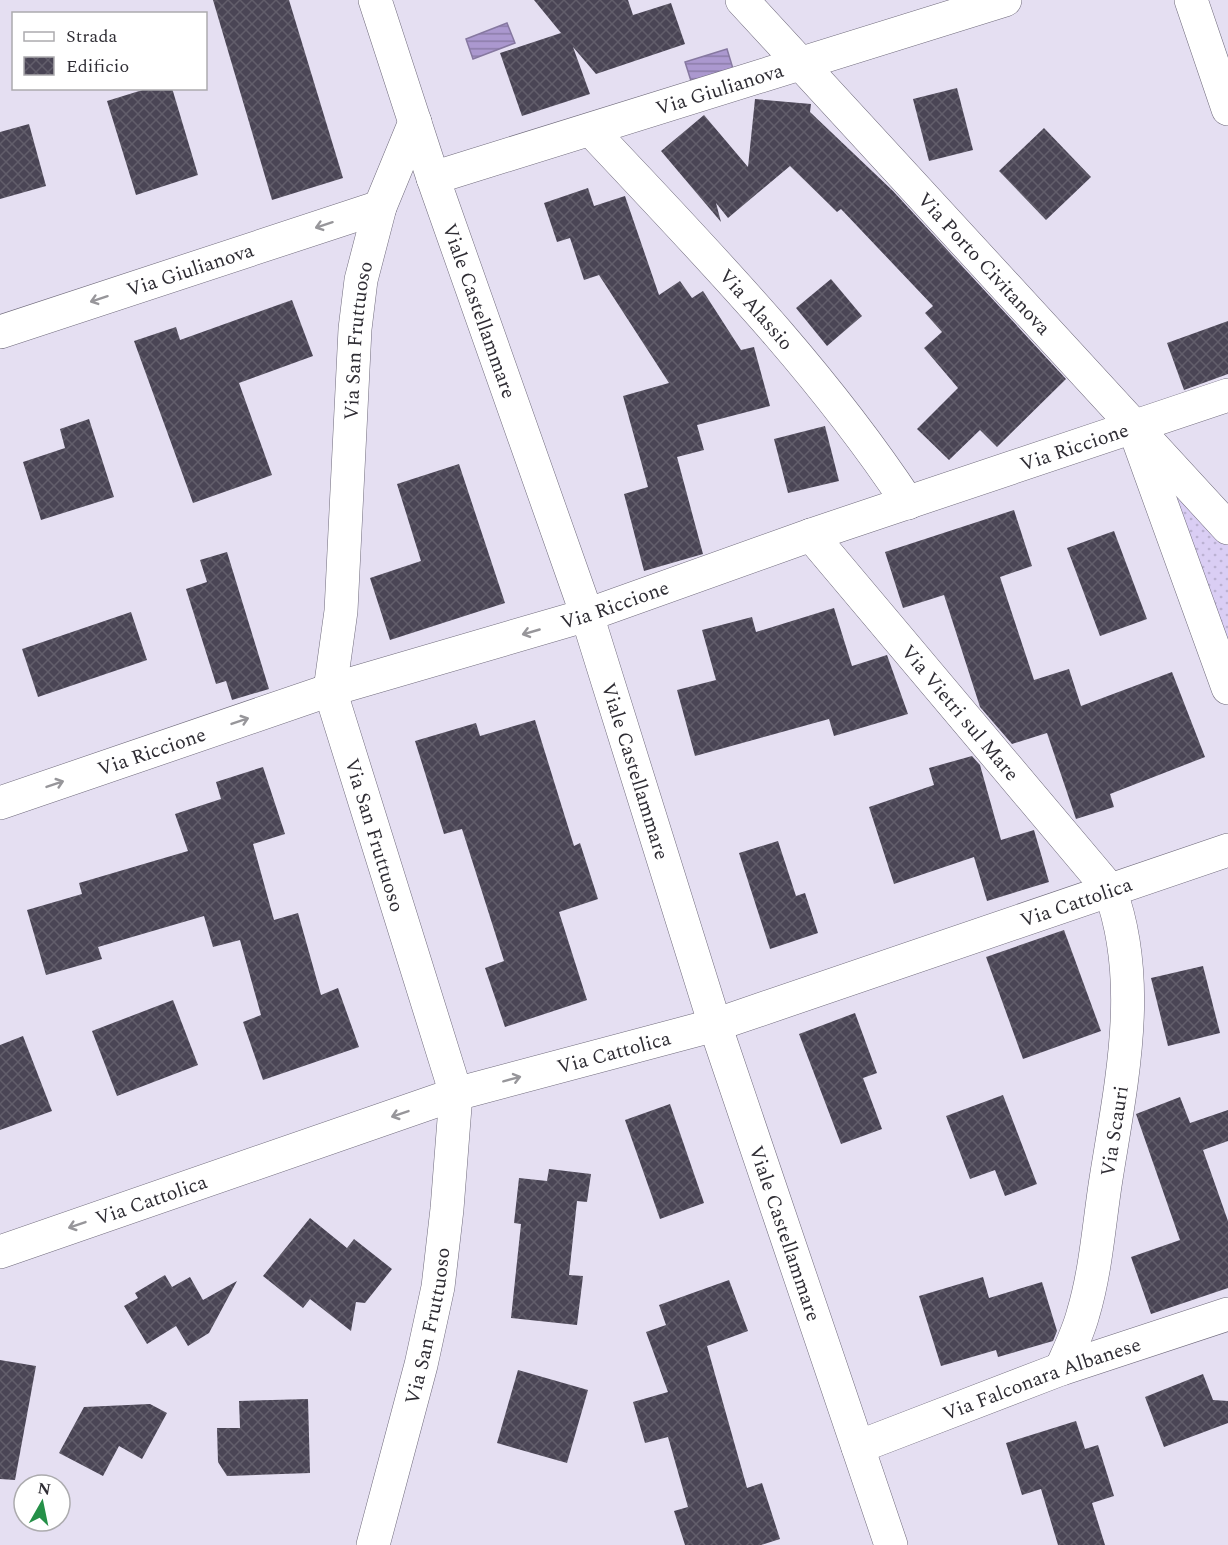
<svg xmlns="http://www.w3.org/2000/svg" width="1228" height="1545" font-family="Spectral,serif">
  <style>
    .grass { fill: url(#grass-dots) }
    .water { fill: url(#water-rules); stroke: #8678a0; stroke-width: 1.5 }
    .building { fill: url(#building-cross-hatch) }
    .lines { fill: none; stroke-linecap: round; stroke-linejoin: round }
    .minor-casing { stroke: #6f6a7b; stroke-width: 34 }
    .minor { stroke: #fff; stroke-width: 33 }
    .oneway { stroke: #97969a }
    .labels { text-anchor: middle; stroke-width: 6; stroke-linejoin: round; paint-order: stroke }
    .street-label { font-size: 20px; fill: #2f2d34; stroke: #fff }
  </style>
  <defs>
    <pattern id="grass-dots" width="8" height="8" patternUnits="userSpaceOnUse" patternTransform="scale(1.5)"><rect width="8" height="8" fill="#dacef4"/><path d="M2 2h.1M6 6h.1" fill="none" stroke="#bbb1d2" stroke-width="1.8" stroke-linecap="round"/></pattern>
    <pattern id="water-rules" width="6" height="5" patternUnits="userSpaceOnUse" patternTransform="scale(1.5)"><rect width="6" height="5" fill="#ab98cf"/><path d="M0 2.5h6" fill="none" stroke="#8c7ca9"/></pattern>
    <pattern id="building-cross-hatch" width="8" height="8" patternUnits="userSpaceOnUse" patternTransform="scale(1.5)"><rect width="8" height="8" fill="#4a4555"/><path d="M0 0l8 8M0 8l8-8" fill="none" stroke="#625e6b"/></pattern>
  </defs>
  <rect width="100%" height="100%" fill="#e5dff2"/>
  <!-- grass -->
  <polygon class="grass" points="1155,463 1228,543 1228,648"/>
  <!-- water -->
  <g class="water">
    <polygon points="507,23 515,43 473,59 466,39"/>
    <polygon points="727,49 734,72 692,84 685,62"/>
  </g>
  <!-- building -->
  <g class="building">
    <polygon points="213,0 289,0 343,178 272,200"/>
    <polygon points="534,0 628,0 633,15 671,3 685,44 596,74 573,47 590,94 522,116 500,53 561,33"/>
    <polygon points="149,88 172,88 198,175 136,195 107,101"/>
    <polygon points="957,88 973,150 929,161 913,99"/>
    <polygon points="755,99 811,104 810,112 893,191 1066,379 997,447 980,430 949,460 917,429 958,388 924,348 942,332 925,313 933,306 841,209 837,212 790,166 728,218 716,203 721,222 661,151 704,115 748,167"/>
    <polygon points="29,124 46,186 0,199 0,132"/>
    <polygon points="1044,128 1091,177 1046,220 999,171"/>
    <polygon points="588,188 594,206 625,196 659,295 680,281 692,298 703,291 741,350 754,347 770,406 697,425 704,450 677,457 703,554 644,571 624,494 648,487 623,396 669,383 599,275 584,280 570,238 557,242 544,203"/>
    <polygon points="831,279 862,316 827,346 796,308"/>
    <polygon points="292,300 313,356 239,383 272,475 193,503 134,341 176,327 180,340"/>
    <polygon points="1228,321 1228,374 1184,390 1167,343"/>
    <polygon points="89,419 114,497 41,520 23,462 65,448 60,429"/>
    <polygon points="825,426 839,481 788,493 774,439"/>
    <polygon points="459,464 505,603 390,640 370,578 421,561 397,484"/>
    <polygon points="1014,510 1032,566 1000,577 1034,680 1069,669 1081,706 1172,672 1205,757 1110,794 1114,807 1076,819 1047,733 1012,744 980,707 944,595 903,608 885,552"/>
    <polygon points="1114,531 1147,619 1100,636 1067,548"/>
    <polygon points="227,552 269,689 232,700 226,681 216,684 186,589 207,582 200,560"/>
    <polygon points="834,608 852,666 887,655 908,714 834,736 829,719 695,756 677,690 716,680 702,630 752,617 756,632"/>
    <polygon points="131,612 147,660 38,697 22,649"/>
    <polygon points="535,720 574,846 580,843 598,899 559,912 587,1000 505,1027 485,968 504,961 462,829 444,834 415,741 476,723 480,736"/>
    <polygon points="972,756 980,765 1001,840 1034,830 1049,882 987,901 974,857 894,884 869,807 934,785 929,768"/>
    <polygon points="263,767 285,834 253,844 274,920 298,913 321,995 338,988 359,1047 263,1080 243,1022 261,1015 240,940 213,947 204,916 98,947 102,959 46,975 27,910 82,894 79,883 188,851 175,814 221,799 216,782"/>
    <polygon points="778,841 796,896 805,893 818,933 770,949 739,853"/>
    <polygon points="1064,930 1101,1031 1023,1059 986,957"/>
    <polygon points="1203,966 1220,1033 1168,1046 1151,978"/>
    <polygon points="173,1000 198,1065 117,1096 92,1031"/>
    <polygon points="855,1013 877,1073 863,1078 882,1129 841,1144 799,1034"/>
    <polygon points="23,1036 52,1111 0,1130 0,1045"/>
    <polygon points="1003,1095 1037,1184 1005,1196 995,1170 970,1179 946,1116"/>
    <polygon points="1180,1097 1190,1123 1228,1110 1228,1141 1203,1150 1228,1221 1228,1288 1151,1314 1131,1257 1180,1240 1136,1114"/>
    <polygon points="670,1104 704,1203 660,1219 625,1120"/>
    <polygon points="549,1169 591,1174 587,1202 577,1201 569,1275 583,1276 577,1325 511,1318 521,1224 514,1223 519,1178 547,1181"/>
    <polygon points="310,1218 347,1248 354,1239 392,1269 365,1303 356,1302 351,1331 310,1299 303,1308 263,1276"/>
    <polygon points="165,1275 172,1287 190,1277 203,1300 237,1281 209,1333 188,1346 176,1326 147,1344 124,1306 138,1298 135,1293"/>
    <polygon points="983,1277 989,1298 1042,1282 1057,1331 1053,1341 998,1357 996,1350 941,1366 919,1296"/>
    <polygon points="729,1280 748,1331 707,1346 747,1488 762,1483 780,1539 761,1545 685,1545 674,1511 688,1507 668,1437 645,1443 633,1402 668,1392 646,1332 666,1325 659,1305"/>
    <polygon points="0,1360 36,1366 15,1480 0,1479"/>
    <polygon points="518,1370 588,1390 567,1463 497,1443"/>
    <polygon points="1203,1374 1213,1400 1228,1401 1228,1423 1164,1447 1145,1397"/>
    <polygon points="308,1399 310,1473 227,1476 218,1462 217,1428 240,1428 239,1401"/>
    <polygon points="150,1404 167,1413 142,1459 119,1446 103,1476 59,1453 84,1407"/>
    <polygon points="1076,1421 1085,1449 1098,1445 1114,1496 1092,1503 1105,1545 1058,1545 1041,1489 1022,1495 1006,1443"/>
  </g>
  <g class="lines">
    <defs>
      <g id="minor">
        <path id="s1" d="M375,0L433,178L587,615L715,1025L891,1545"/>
        <path id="s2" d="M742,0L1228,528"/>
        <polyline points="1191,0 1228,109"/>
        <path id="s3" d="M591,130C704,251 816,364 908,503"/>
        <path id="s4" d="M433,178L1005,0"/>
        <path id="s5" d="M0,332L380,207"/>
        <polyline points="1138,439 1228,688"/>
        <path id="s6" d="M811,535L1110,890C1144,983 1121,1084 1106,1179C1099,1223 1096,1271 1083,1314C1078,1333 1069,1351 1061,1369"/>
        <path id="s7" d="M0,803L330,690L587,615L811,535L1228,395"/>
        <path id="s8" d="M0,1252L456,1094L715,1025L1228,850"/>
        <path id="s9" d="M858,1447L1061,1369L1228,1314"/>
        <path id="s10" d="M373,1545L421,1365L438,1287L447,1209L456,1094L330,690L341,611L355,329L361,280L380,207L415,122"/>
      </g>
    </defs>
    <!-- minor casing -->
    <use href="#minor" class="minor-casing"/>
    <!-- minor -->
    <use href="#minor" class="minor"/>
  </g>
  <!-- one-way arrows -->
  <defs><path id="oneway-shaft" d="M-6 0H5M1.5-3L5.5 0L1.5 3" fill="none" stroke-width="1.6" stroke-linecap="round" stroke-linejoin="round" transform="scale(1.5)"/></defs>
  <g class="oneway">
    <use href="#oneway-shaft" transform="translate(324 225) rotate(162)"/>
    <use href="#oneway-shaft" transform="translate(99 299) rotate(162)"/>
    <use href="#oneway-shaft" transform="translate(531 632) rotate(164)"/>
    <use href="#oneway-shaft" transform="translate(240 721) rotate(-19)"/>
    <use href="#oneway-shaft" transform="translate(55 784) rotate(-19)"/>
    <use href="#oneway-shaft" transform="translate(512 1079) rotate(-15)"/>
    <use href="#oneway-shaft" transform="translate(400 1114) rotate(161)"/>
    <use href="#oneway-shaft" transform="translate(77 1225) rotate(161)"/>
  </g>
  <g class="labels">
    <!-- street labels -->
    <g class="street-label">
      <text dy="7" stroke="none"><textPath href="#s4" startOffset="300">Via Giulianova</textPath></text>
      <text dy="7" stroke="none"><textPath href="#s2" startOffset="358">Via Porto Civitanova</textPath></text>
      <text dy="7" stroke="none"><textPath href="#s5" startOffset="200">Via Giulianova</textPath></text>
      <text dy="7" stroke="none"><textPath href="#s3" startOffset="244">Via Alassio</textPath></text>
      <text dy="7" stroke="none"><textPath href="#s1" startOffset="328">Viale Castellammare</textPath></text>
      <text dy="7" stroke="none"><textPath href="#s10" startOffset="1234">Via San Fruttuoso</textPath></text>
      <text dy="7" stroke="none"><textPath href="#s7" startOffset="1132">Via Riccione</textPath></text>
      <text dy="7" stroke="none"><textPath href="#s7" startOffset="646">Via Riccione</textPath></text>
      <text dy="7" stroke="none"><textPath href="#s6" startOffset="232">Via Vietri sul Mare</textPath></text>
      <text dy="7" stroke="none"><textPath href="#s7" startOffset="160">Via Riccione</textPath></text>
      <text dy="7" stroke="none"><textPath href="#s1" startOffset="814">Viale Castellammare</textPath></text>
      <text transform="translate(375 835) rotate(73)" y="7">Via San Fruttuoso</text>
      <text dy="7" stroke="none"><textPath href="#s8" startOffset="1132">Via Cattolica</textPath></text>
      <text dy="7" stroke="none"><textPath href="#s8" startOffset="646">Via Cattolica</textPath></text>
      <text transform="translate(1114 1131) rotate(-81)" y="7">Via Scauri</text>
      <text dy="7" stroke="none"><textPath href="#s8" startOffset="160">Via Cattolica</textPath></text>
      <text dy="7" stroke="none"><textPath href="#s1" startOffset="1300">Viale Castellammare</textPath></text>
      <text dy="7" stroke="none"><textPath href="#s10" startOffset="226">Via San Fruttuoso</textPath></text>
      <text dy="7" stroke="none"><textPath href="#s9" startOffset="196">Via Falconara Albanese</textPath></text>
    </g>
  </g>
  <!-- legend -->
  <rect x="12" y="12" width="195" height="78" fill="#ffffff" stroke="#acabae" stroke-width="1.5"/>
  <rect x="24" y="32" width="30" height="9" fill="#ffffff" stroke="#acabae" stroke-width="1.5"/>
  <text x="66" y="42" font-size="18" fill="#2f2d34">Strada</text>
  <rect x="24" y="57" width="30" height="18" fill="url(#building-cross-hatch)" stroke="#acabae" stroke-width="1.5"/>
  <text x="66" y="72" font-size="18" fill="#2f2d34">Edificio</text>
  <!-- north arrow -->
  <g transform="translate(42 1503) rotate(9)"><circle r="28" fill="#ffffff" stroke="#acabae" stroke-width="1.5"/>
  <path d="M0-4.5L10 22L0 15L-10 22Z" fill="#259048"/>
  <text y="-9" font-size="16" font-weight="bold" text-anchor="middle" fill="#2f2d34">N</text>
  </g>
</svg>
